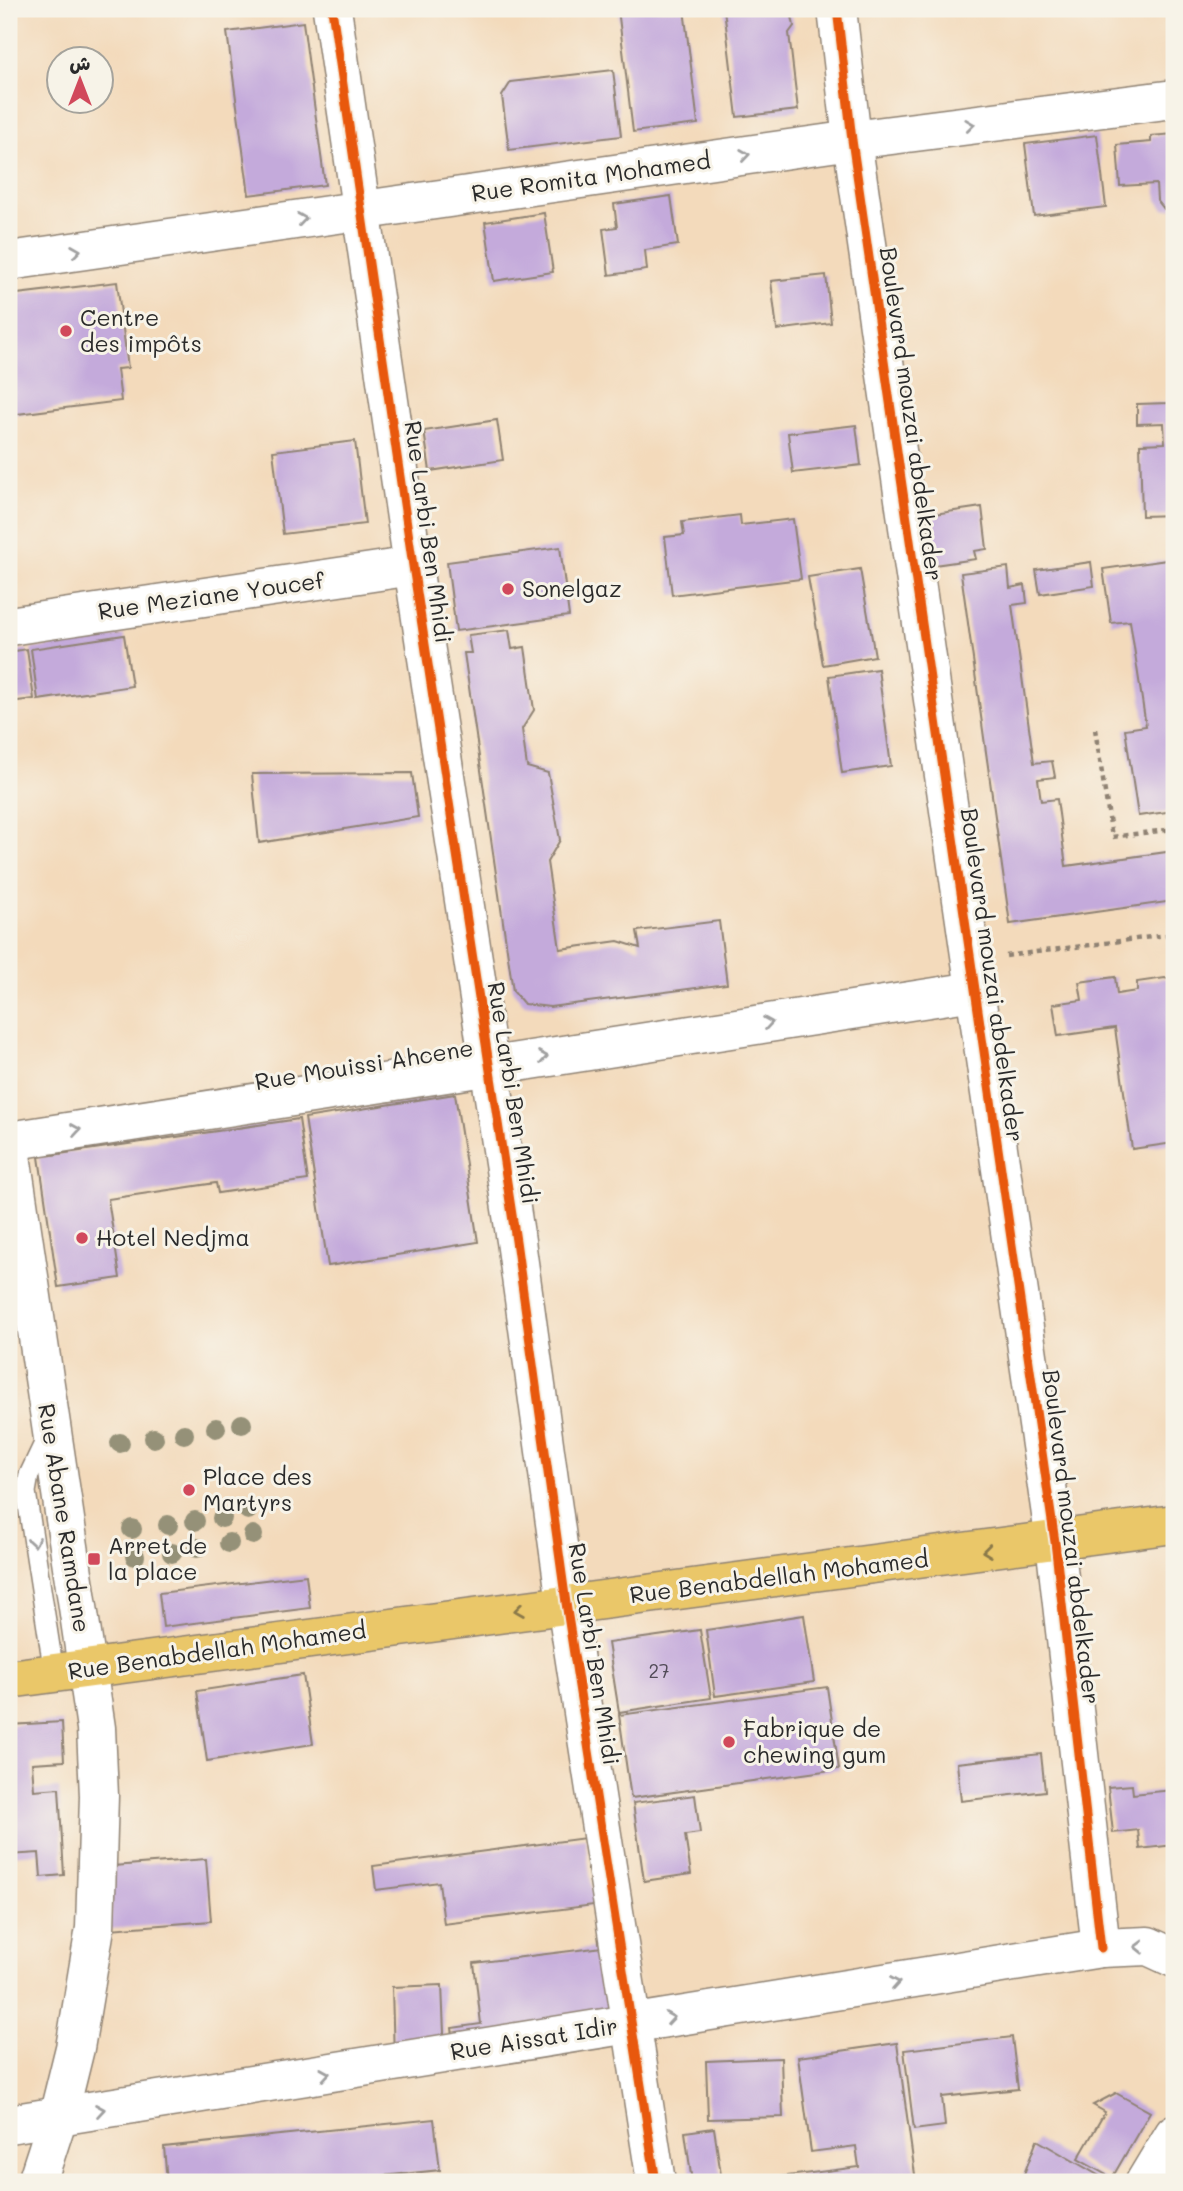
<svg xmlns="http://www.w3.org/2000/svg" width="1183" height="2191" font-family="Mali,'Playpen Sans Arabic',sans-serif">
  <style>
    .building { fill: #c4aadb }
    .lines { fill: none; stroke-linecap: round; stroke-linejoin: round }
    .service-casing { stroke: #8f8273; stroke-width: 22 }
    .minor-casing { stroke: #8f8273; stroke-width: 41 }
    .primary-casing { stroke: #8f8273; stroke-width: 41 }
    .path { stroke: #8f8273; stroke-width: 4.5; stroke-dasharray: 5 5; stroke-linecap: butt }
    .service { stroke: #fff; stroke-width: 19 }
    .minor { stroke: #fff; stroke-width: 38 }
    .primary { stroke: #eac769; stroke-width: 38 }
    .cycleway-casing { stroke: #f7f3e8; stroke-width: 13 }
    .cycleway { stroke: #e8590c; stroke-width: 9 }
    .tree { fill: #959178 }
    .oneway { stroke: #a0a0a0 }
    .oneway2 { stroke: #8a794a }
    .poi-dot { fill: #d1495b; stroke: #f7f3e8; stroke-width: 2.5 }
    .labels { text-anchor: middle; stroke-width: 6; stroke-linejoin: round; paint-order: stroke }
    .number-label { font-size: 19px; fill: #514b57 }
    .street-label { font-size: 23px; fill: #2b2b2b; stroke: #f7f3e8 }
    .poi-label { font-size: 23px; fill: #2b2b2b; stroke: #f7f3e8; text-anchor: start }
  </style>
  <rect width="100%" height="100%" fill="#f7f3e8"/>
  <filter id="ink" filterUnits="userSpaceOnUse"><feTurbulence type="fractalNoise" baseFrequency=".0143" numOctaves="2"/><feDisplacementMap in="SourceGraphic" scale="14" xChannelSelector="R" yChannelSelector="G"/><feConvolveMatrix kernelMatrix="1 2 1 2 8 2 1 2 1" color-interpolation-filters="sRGB"/></filter>
  <filter id="wash" filterUnits="userSpaceOnUse"><feTurbulence type="fractalNoise" baseFrequency=".00686" numOctaves="4" result="noise"/><feDisplacementMap in="SourceGraphic" scale="28" xChannelSelector="R" yChannelSelector="G"/><feGaussianBlur stdDeviation="1.57" result="paint"/><feColorMatrix in="noise" values="0 0 0 0 0 0 0 0 0 0 0 0 0 0 0 0 0 1.4 0 .05"/><feComposite in="paint" operator="in"/></filter>
  <g filter="url(#wash)">
    <rect width="100%" height="100%" fill="#f3dabb"/>
    <g id="blocks">
      <!-- building -->
      <g class="building">
        <polygon points="618,9 684,9 698,124 633,132"/>
        <polygon points="724,9 785,9 792,16 794,26 789,33 798,110 737,117"/>
        <polygon points="303,22 325,185 249,195 227,32"/>
        <polygon points="613,70 621,136 509,150 502,96 511,82"/>
        <polygon points="1174,134 1174,208 1164,209 1157,200 1156,184 1120,186 1117,145 1151,142 1151,136"/>
        <polygon points="1097,135 1106,207 1034,216 1025,144"/>
        <polygon points="671,196 678,245 645,250 647,270 609,275 603,229 617,227 614,204"/>
        <polygon points="544,213 553,272 494,281 485,222"/>
        <polygon points="1171,243 1174,243 1174,283 1172,283"/>
        <polygon points="826,275 831,323 777,330 771,281"/>
        <polygon points="117,282 128,368 117,369 121,401 9,415 9,295"/>
        <polygon points="1174,383 1174,515 1142,516 1140,444 1165,443 1164,423 1137,424 1137,404 1169,403 1168,384"/>
        <polygon points="497,420 503,460 430,471 424,431"/>
        <polygon points="856,425 861,465 793,473 788,433"/>
        <polygon points="355,441 365,524 283,534 273,451"/>
        <polygon points="982,507 987,549 974,551 976,559 934,565 927,515"/>
        <polygon points="740,515 741,525 793,519 801,579 672,595 665,537 684,535 682,522"/>
        <polygon points="560,547 569,616 456,631 447,562"/>
        <polygon points="1174,559 1174,811 1138,816 1125,729 1146,726 1130,621 1111,623 1103,569"/>
        <polygon points="1091,562 1094,586 1040,594 1036,570"/>
        <polygon points="1008,567 1010,588 1025,585 1027,603 1012,605 1034,763 1052,761 1055,777 1038,779 1041,801 1057,799 1066,866 1174,851 1174,901 1010,924 961,573"/>
        <polygon points="860,569 875,656 823,665 808,577"/>
        <polygon points="509,630 512,649 525,647 534,710 522,729 527,767 548,773 560,840 547,862 560,949 618,941 640,948 637,931 719,921 727,984 550,1007 524,1004 513,991 464,653 471,653 468,635"/>
        <polygon points="124,635 132,686 38,700 31,649"/>
        <polygon points="27,649 34,699 9,702 9,652"/>
        <polygon points="878,669 891,766 842,773 829,676"/>
        <polygon points="412,773 418,817 259,843 252,774"/>
        <polygon points="1115,977 1117,994 1137,991 1137,982 1165,978 1174,981 1174,1143 1132,1149 1115,1028 1058,1036 1053,1004 1082,1000 1079,982"/>
        <polygon points="455,1094 478,1242 328,1266 305,1118"/>
        <polygon points="299,1119 308,1180 218,1193 216,1183 108,1199 120,1278 58,1287 39,1157"/>
        <polygon points="306,1575 310,1608 163,1627 159,1593"/>
        <polygon points="804,1615 814,1682 715,1696 706,1630"/>
        <polygon points="700,1630 711,1698 619,1712 608,1643"/>
        <polygon points="303,1675 313,1744 207,1761 197,1691"/>
        <polygon points="827,1687 839,1769 631,1798 619,1715"/>
        <polygon points="62,1722 64,1761 32,1763 34,1790 59,1788 64,1875 41,1877 39,1853 9,1855 9,1725"/>
        <polygon points="1041,1754 1045,1791 961,1801 957,1763"/>
        <polygon points="1132,1785 1133,1794 1173,1790 1174,1845 1140,1849 1138,1830 1113,1833 1108,1787"/>
        <polygon points="695,1795 700,1833 685,1835 691,1874 644,1881 633,1803"/>
        <polygon points="585,1838 594,1905 444,1924 439,1882 376,1890 373,1866"/>
        <polygon points="206,1859 211,1921 110,1929 113,1866"/>
        <polygon points="602,1947 613,2031 455,2051 452,2028 481,2024 474,1963"/>
        <polygon points="442,1985 445,2057 394,2059 392,1987"/>
        <polygon points="1012,2037 1018,2089 942,2097 945,2126 914,2130 904,2050"/>
        <polygon points="897,2043 916,2182 741,2182 859,2167 856,2146 811,2152 798,2057"/>
        <polygon points="781,2058 783,2117 708,2119 706,2061"/>
        <polygon points="1116,2093 1150,2112 1112,2178 1078,2159 1105,2112 1093,2105"/>
        <polygon points="434,2119 440,2170 324,2182 167,2182 164,2147"/>
        <polygon points="714,2128 722,2182 692,2182 685,2132"/>
        <polygon points="1037,2140 1110,2182 1021,2182"/>
      </g>
    </g>
  </g>
  <g filter="url(#ink)">
    <use href="#blocks" fill-opacity="0" stroke="#8f8273" stroke-width="2"/>
    <g class="lines">
      <defs>
        <polyline id="service" points="47,1437 29,1475 26,1492 54,1673"/>
        <g id="minor">
          <polyline points="332,9 413,566 516,1241 566,1603 656,2182"/>
          <polyline points="837,9 852,140 1055,1542 1101,1948"/>
          <polyline points="9,261 852,140 1174,99"/>
          <polyline points="9,626 413,566"/>
          <polyline points="9,1141 974,991"/>
          <polyline points="9,1142 96,1728 99,1796 95,1928 75,2048 58,2117 37,2182"/>
          <polyline points="9,2124 1101,1948 1148,1946 1174,1958"/>
          <polyline points="1145,2182 1174,2134"/>
        </g>
        <polyline id="primary" points="9,1679 1174,1524"/>
      </defs>
      <!-- service casing -->
      <use href="#service" class="service-casing"/>
      <!-- minor casing -->
      <use href="#minor" class="minor-casing"/>
      <!-- primary casing -->
      <use href="#primary" class="primary-casing"/>
      <!-- path -->
      <g class="path">
        <polyline points="1095,729 1112,837 1174,829"/>
        <polyline points="1006,956 1174,934"/>
      </g>
      <!-- service -->
      <use href="#service" class="service"/>
      <!-- minor -->
      <use href="#minor" class="minor"/>
      <!-- primary -->
      <use href="#primary" class="primary"/>
      <defs>
        <g id="cycleway">
          <polyline points="332,9 413,566 516,1241 566,1603 656,2182"/>
          <polyline points="837,9 852,140 1055,1542 1101,1948"/>
        </g>
      </defs>
      <!-- cycleway casing -->
      <use href="#cycleway" class="cycleway-casing"/>
      <!-- cycleway -->
      <use href="#cycleway" class="cycleway"/>
    </g>
    <!-- trees -->
    <g class="tree">
      <circle cx="242" cy="1424" r="10"/>
      <circle cx="216" cy="1428" r="10"/>
      <circle cx="184" cy="1434" r="10"/>
      <circle cx="154" cy="1438" r="10"/>
      <circle cx="120" cy="1443" r="10"/>
      <circle cx="248" cy="1510" r="10"/>
      <circle cx="222" cy="1518" r="10"/>
      <circle cx="195" cy="1521" r="10"/>
      <circle cx="168" cy="1525" r="10"/>
      <circle cx="132" cy="1529" r="10"/>
      <circle cx="253" cy="1535" r="10"/>
      <circle cx="229" cy="1543" r="10"/>
      <circle cx="197" cy="1548" r="10"/>
      <circle cx="172" cy="1553" r="10"/>
      <circle cx="135" cy="1556" r="10"/>
    </g>
    <!-- one-way arrows -->
    <defs><path id="oneway-chevron" d="M-2-3.5L2.5 0L-2 3.5" fill="none" stroke-width="1.6" stroke-linecap="round" stroke-linejoin="round" transform="scale(1.75)"/></defs>
    <g class="oneway">
      <use href="#oneway-chevron" transform="translate(970 125) rotate(-7)"/>
      <use href="#oneway-chevron" transform="translate(745 155) rotate(-8)"/>
      <use href="#oneway-chevron" transform="translate(302 219) rotate(-8)"/>
      <use href="#oneway-chevron" transform="translate(76 251) rotate(-8)"/>
      <use href="#oneway-chevron" transform="translate(768 1023) rotate(-9)"/>
      <use href="#oneway-chevron" transform="translate(543 1057) rotate(-9)"/>
      <use href="#oneway-chevron" transform="translate(76 1130) rotate(-9)"/>
      <use href="#oneway-chevron" transform="translate(34 1542) rotate(81)"/>
      <use href="#oneway-chevron" transform="translate(1139 1947) rotate(-179)"/>
      <use href="#oneway-chevron" transform="translate(895 1983) rotate(-10)"/>
      <use href="#oneway-chevron" transform="translate(670 2018) rotate(-9)"/>
      <use href="#oneway-chevron" transform="translate(325 2074) rotate(-9)"/>
      <use href="#oneway-chevron" transform="translate(100 2110) rotate(-9)"/>
    </g>
    <g class="oneway2">
      <use href="#oneway-chevron" transform="translate(987 1551) rotate(173)"/>
      <use href="#oneway-chevron" transform="translate(519 1610) rotate(172)"/>
    </g>
  </g>
  <!-- markers -->
  <g class="poi-dot">
    <circle cx="66" cy="331" r="7"/>
    <circle cx="508" cy="589" r="7"/>
    <circle cx="82" cy="1238" r="7"/>
    <circle cx="189" cy="1490" r="7"/>
    <rect x="87" y="1552" width="14" height="14" rx="3.5"/>
    <circle cx="729" cy="1742" r="7"/>
  </g>
  <g class="labels">
    <!-- number labels -->
    <g class="number-label">
      <text x="659" y="1678">27</text>
    </g>
    <!-- street labels -->
    <g class="street-label">
      <text transform="translate(591 177) rotate(-8)" y="8">Rue Romita Mohamed</text>
      <text transform="translate(911 414) rotate(82)" y="8">Boulevard mouzai abdelkader</text>
      <text transform="translate(428 532) rotate(82)" y="8">Rue Larbi Ben Mhidi</text>
      <text transform="translate(211 596) rotate(-8)" y="8">Rue Meziane Youcef</text>
      <text transform="translate(992 975) rotate(82)" y="8">Boulevard mouzai abdelkader</text>
      <text transform="translate(364 1065) rotate(-9)" y="8">Rue Mouissi Ahcene</text>
      <text transform="translate(513 1093) rotate(81)" y="8">Rue Larbi Ben Mhidi</text>
      <text transform="translate(64 1518) rotate(81)" y="8">Rue Abane Ramdane</text>
      <text transform="translate(1071 1537) rotate(83)" y="8">Boulevard mouzai abdelkader</text>
      <text transform="translate(779 1577) rotate(-7)" y="8">Rue Benabdellah Mohamed</text>
      <text transform="translate(217 1651) rotate(-8)" y="8">Rue Benabdellah Mohamed</text>
      <text transform="translate(594 1654) rotate(81)" y="8">Rue Larbi Ben Mhidi</text>
      <text transform="translate(534 2039) rotate(-9)" y="8">Rue Aissat Idir</text>
    </g>
    <!-- poi labels -->
    <g class="poi-label">
      <text x="80" y="326">Centre<tspan x="80" dy="26">des impôts</tspan></text>
      <text x="522" y="597">Sonelgaz</text>
      <text x="96" y="1246">Hotel Nedjma</text>
      <text x="203" y="1485">Place des<tspan x="203" dy="26">Martyrs</tspan></text>
      <text x="108" y="1554">Arret de<tspan x="108" dy="26">la place</tspan></text>
      <text x="743" y="1737">Fabrique de<tspan x="743" dy="26">chewing gum</tspan></text>
    </g>
  </g>
  <!-- margin -->
  <rect width="1183" height="2191" fill="none" stroke="#f7f3e8" stroke-width="35"/>
  <!-- north arrow -->
  <g transform="translate(80 80)"><circle r="33" fill="#f7f3e8" stroke="#a5a39c" stroke-width="2"/>
  <path d="M0-5L12 26L0 18L-12 26Z" fill="#d1495b"/>
  <text y="-10" font-size="19" font-weight="bold" text-anchor="middle" fill="#2b2b2b">ش</text>
  </g>
</svg>
